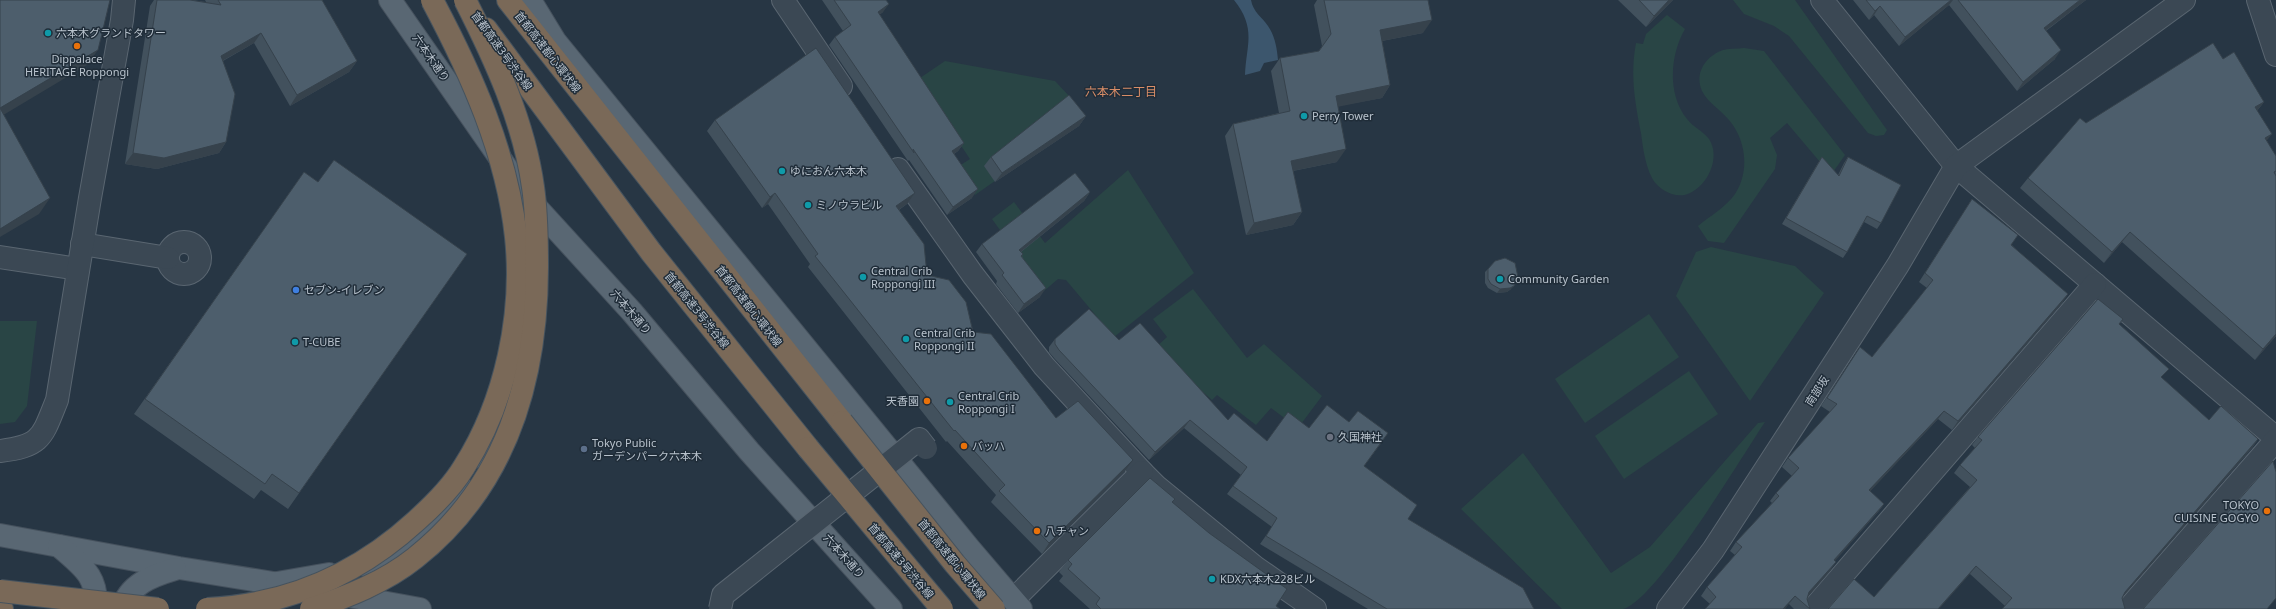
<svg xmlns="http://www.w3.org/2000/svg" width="2276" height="609" font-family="'Noto Sans','Noto Sans JP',sans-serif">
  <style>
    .green { fill: #294545 }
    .water { fill: #3c566d }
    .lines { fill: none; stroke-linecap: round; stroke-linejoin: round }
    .minor-casing { stroke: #5a6671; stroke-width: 24 }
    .major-casing { stroke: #45515d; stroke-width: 24 }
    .highway-casing { stroke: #46535e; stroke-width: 24 }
    .minor { stroke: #3b4854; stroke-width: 22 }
    .major { stroke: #596773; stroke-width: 22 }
    .highway { stroke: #7a6958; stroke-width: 22 }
    .minor-bridge-casing { stroke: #5a6671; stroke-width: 24; stroke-linecap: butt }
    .highway-bridge-casing { stroke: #46535e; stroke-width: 24; stroke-linecap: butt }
    .minor-bridge { stroke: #3b4854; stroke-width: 22 }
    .highway-bridge { stroke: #7a6958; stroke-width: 22 }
    .wall { fill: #42515d }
    .shaded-wall { fill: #36424c }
    .building { fill: #4d5e6c; stroke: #36424c }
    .culture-dot { fill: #0f9aa8; stroke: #202d39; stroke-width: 1.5 }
    .food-dot { fill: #e8710a; stroke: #202d39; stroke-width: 1.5 }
    .shop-dot { fill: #3f7fe0; stroke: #202d39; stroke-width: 1.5 }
    .worship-dot { fill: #6b7280; stroke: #202d39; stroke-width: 1.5 }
    .service-dot { fill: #5c6f8a; stroke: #202d39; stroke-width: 1.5 }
    .labels { text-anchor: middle; stroke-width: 3; stroke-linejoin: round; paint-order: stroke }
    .poi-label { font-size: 11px; fill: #b9c3cd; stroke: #202d39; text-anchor: start }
    .street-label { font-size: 11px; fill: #b9c3cd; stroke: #202d39 }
    .neighbourhood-label { font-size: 12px; fill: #d98d67; stroke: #202d39 }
  </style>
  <rect width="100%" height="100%" fill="#273644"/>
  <!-- green -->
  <g class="green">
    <polygon points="1733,0 1795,0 1887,130 1884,135 1876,136 1868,133 1789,36 1774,26 1744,14"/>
    <path d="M1667,15L1685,29C1670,55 1667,94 1687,119C1693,127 1703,131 1709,139C1721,157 1708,185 1690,193C1677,200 1658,190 1652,178C1645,164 1643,148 1641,133C1635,102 1630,75 1636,43L1643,44L1646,34Z"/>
    <path d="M1744,48L1764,51L1845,155L1831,175L1787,123L1770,138L1777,155L1775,169L1724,243L1708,241L1698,226C1710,216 1726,207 1735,194C1750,171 1746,140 1729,120C1721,110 1708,103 1702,91C1694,73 1706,56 1723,50C1730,48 1737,49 1744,48Z"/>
    <polygon points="945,61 1055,81 1071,98 1019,164 975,195 956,168 970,159 917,80"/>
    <polygon points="1128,170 1194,273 1114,337 1066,280 1058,279 1044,291 992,219 1014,202 1045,243"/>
    <polygon points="1711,247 1795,266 1824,293 1750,401 1676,296 1696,252"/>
    <polygon points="1193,289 1247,358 1264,344 1322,396 1298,428 1271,408 1256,425 1217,395 1212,400 1154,349 1167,337 1153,319"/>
    <polygon points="1649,314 1679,357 1585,423 1555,379"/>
    <polygon points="0,321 37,321 27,406 15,422 0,424"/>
    <polygon points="1689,371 1718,414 1624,479 1595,436"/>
    <path d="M1765,422C1742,456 1656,601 1623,609C1608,609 1578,609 1562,609L1461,509L1523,453L1611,573L1650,547L1758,423Z"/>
  </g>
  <!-- water -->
  <path class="water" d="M1234,0H1251C1253,12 1262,17 1268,26C1275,36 1277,48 1278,60L1264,63L1260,71L1245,75C1246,45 1257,29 1234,0Z"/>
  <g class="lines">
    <defs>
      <g id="minor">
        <polyline points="783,0 841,86"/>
        <polyline points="1822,0 1956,166 2276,438"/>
        <polyline points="2258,0 2276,55"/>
        <polyline points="898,169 973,275 1044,366 1142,472 1156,486 1255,567 1315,609"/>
        <circle cx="184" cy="258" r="16"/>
        <polyline points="82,244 168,258"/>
        <polyline points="0,257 78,269"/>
        <path d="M0,451C42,446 42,437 57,400L90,198L122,20L124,0"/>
        <polyline points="1013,600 1142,472"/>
        <polyline points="1668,609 1713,550 1898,265 1956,166 2184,0"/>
        <polyline points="1813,609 2095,284"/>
        <polyline points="2128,609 2276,440"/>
      </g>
      <g id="major">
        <polyline points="390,0 527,197 632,312 749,451 891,609"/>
        <polyline points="530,0 555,41 969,548 1021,609"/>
        <polyline points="481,457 505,413 510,392"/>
        <polyline points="0,535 179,568 292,586"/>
        <path d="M59,546C83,567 98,576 96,609"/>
        <polyline points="369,567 403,548 432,524 462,488"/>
        <polyline points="277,583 329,574"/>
        <polyline points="338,594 420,609"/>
        <path d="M122,609C129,584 152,576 175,569"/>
      </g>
      <g id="highway">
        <polyline points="508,0 842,422"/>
        <polyline points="486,29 651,252 808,448"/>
        <polyline points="0,609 2,609"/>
      </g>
    </defs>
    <!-- minor casing -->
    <use href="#minor" class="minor-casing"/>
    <!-- major casing -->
    <use href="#major" class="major-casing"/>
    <!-- highway casing -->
    <use href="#highway" class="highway-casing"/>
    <!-- minor -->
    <use href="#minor" class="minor"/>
    <!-- major -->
    <use href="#major" class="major"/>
    <!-- highway -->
    <use href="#highway" class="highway"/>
    <defs>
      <polyline id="minor-bridge" points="720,609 723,595 919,439 926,448"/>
      <g id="highway-bridge">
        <polyline points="842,422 955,564 994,609"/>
        <polyline points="808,448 942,609"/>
        <polyline points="0,591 158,609"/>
        <path d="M207,609C287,605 357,575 416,521C434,505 452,487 464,467C506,401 524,314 516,237C507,153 471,73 432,0"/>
        <path d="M311,609C347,597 385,582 415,558C507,485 537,380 537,267C537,241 537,214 533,187C524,122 495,59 465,0"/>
      </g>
    </defs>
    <!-- minor-bridge casing -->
    <use href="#minor-bridge" class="minor-bridge-casing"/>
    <!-- highway-bridge casing -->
    <use href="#highway-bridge" class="highway-bridge-casing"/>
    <!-- minor-bridge -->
    <use href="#minor-bridge" class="minor-bridge"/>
    <!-- highway-bridge -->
    <use href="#highway-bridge" class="highway-bridge"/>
  </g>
  <!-- wall -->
  <g class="wall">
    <polygon points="154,0 191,0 206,2 205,0 322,0 357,61 349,72 290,106 254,43 223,61 226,142 219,153 157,169 125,164 150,6"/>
    <polygon points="822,0 886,0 883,12 879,15 964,143 958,151 954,154 972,198 947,215 909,160 908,161 829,45 835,37 843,31"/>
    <polygon points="1317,0 1428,0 1423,33 1382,41 1390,85 1382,98 1338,106 1337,162 1293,171 1302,212 1293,225 1246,235 1225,136 1233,124 1279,113 1271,71 1280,58 1319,51 1322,46 1314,5"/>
    <polygon points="1618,0 1673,0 1646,27"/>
    <polygon points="1853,0 2086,0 2046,31 2055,59 2017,91 1949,5 1899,46 1874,15 1869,20"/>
    <polygon points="2223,59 2264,102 2257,111 2267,141 2276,156 2276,336 2255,360 2122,242 2104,263 2020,188 2028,178 2086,123"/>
    <polygon points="1086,116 1079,126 995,182 984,166 991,157"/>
    <polygon points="715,120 915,193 907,204 899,210 927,275 973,332 1056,418 1125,471 1042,554 991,502 996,495 947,441 946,442 808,267 810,264 768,204 762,208 707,131"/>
    <polygon points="1822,157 1838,175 1844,163 1848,157 1881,223 1877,229 1864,222 1847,252 1843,258 1782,224 1818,163"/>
    <polygon points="304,172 318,182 467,254 288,509 261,490 254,499 134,414"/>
    <polygon points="1090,192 1084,201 1021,252 1023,254 1022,256 1040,297 1018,313 996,284 997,281 976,252 982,244"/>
    <polygon points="1972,199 2012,245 2063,302 1952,430 1938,419 1870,491 1884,504 1878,512 1834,561 1830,571 1808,596 1807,599 1810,609 1794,609 1789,604 1710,604 1701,596 1707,587 1735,555 1730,551 1736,542 1772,503 1770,501 1776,493 1792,476 1782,467 1788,458 1830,412 1821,406 1860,347 1872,357 1927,288 1919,282"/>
    <polygon points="1488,269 1511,289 1507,292 1497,293 1488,288 1485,283 1485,272"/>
    <polygon points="2123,319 2119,325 2162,378 2209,420 2258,439 2252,448 2123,596 2005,606 1970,574 1874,597 1970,487 1954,473 1960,465 1975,448 1972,445 1978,437"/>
    <polygon points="1055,339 1119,340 1228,420 1267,441 1309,428 1349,422 1382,442 1364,466 1408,519 1534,609 1368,609 1260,544 1272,527 1227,494 1241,475 1184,428 1149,460 1054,358 1049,352 1049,347"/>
    <polygon points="1173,503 1276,606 1280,609 1090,609 1059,581 1063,576 1059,572 1068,560"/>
  </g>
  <!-- shaded-wall -->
  <g class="shaded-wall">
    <polygon points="1669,0 1673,0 1646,27 1654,16"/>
    <polygon points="1951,0 1953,0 1949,5 1899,46 1905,37"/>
    <polygon points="2080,0 2086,0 2037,37 2044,28"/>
    <polygon points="889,4 883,12 872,20 878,12"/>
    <polygon points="1880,6 1874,15 1869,20 1875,11"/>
    <polygon points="1432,20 1423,33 1371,43 1380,30"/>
    <polygon points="261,33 254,43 213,66 221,56"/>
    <polygon points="98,50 87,65 0,117 0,108"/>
    <polygon points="2061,50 2055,59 2017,91 2023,82"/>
    <polygon points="357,61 349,72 290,106 297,95"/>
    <polygon points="1390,85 1382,98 1327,109 1336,96"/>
    <polygon points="2264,102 2256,112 2255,107"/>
    <polygon points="1086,116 1079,126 995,182 1002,173"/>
    <polygon points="2272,134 2264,144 2265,138"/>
    <polygon points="226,142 219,153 157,169 125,164 133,153"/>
    <polygon points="964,143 958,151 946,159 952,151"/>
    <polygon points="1346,149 1337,162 1282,173 1291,161"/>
    <polygon points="978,189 972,198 947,215 953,207"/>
    <polygon points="1090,192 1084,201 1013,258 1019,250"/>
    <polygon points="775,193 768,204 762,208 770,197"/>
    <polygon points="915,193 907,204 888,217 896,206"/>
    <polygon points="50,198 39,214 0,237 0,229"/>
    <polygon points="1302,212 1293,225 1246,235 1254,223"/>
    <polygon points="2130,232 2122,242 2104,263 2112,252"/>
    <polygon points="1514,286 1511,289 1507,292 1497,293 1500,289"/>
    <polygon points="1046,288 1040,297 1018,313 1024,304"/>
    <polygon points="2068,294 2063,302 1952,430 1958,421"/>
    <polygon points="2276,334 2276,336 2255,360 2263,349"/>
    <polygon points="1944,411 1938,419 1863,499 1869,490"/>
    <polygon points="1190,420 1184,428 1149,460 1155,452"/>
    <polygon points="2258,439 2252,448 2119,601 2125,592"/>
    <polygon points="1133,460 1125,471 1042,554 1049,543"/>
    <polygon points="1884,504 1878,512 1828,569 1834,560"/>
    <polygon points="1836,562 1830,571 1804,601 1809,592"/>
    <polygon points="1976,566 1970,574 1939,609 1938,609"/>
    <polygon points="1795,596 1789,604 1785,609 1783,609"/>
  </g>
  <!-- building -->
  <g class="building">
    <polygon points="0,0 110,0 98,50 0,108"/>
    <polygon points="157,0 190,0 221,5 218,0 322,0 357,61 297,95 261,33 221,56 235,94 226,142 164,158 133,153"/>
    <polygon points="834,0 886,0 889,4 878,12 964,143 952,151 978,189 953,207 913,149 914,153 835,37 851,25"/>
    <polygon points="1324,0 1428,0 1432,20 1380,30 1390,85 1336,96 1346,149 1291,161 1302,212 1254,223 1233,124 1290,111 1280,58 1319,51 1331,34"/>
    <polygon points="1639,0 1669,0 1654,16"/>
    <polygon points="1866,0 1951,0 1905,37 1880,6 1875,11"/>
    <polygon points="1958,0 2080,0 2044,28 2061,50 2023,82"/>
    <polygon points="2213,43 2223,59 2234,52 2264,102 2255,107 2272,134 2265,138 2276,156 2276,171 2274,172 2276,176 2276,334 2263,349 2130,232 2112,252 2028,178 2080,118 2086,123"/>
    <polygon points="816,48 915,193 896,206 924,244 927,275 949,280 966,302 973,332 991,334 1056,418 1078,401 1133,460 1049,543 999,491 1005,485 955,430 954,431 815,256 818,254 775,193 770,197 715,120"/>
    <polygon points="1069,95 1086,116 1002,173 991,157"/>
    <polygon points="0,108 50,198 0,229"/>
    <polygon points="1822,157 1839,176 1848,157 1901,185 1881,223 1867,216 1847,252 1786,218"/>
    <polygon points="334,160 467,254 299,493 272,474 265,484 145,399 304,172 318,182"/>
    <polygon points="1075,173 1090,192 1019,250 1023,254 1021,256 1046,288 1024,304 1002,275 1004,273 982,244"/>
    <polygon points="1972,199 2018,235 2011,245 2068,294 1958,421 1944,411 1869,490 1884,504 1834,560 1836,562 1809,592 1807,599 1810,609 1795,596 1783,609 1705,609 1716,597 1707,587 1742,547 1736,542 1779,496 1776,493 1799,468 1788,458 1837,404 1827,398 1860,347 1872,357 1933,280 1925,273"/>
    <polygon points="1505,258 1515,263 1518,277 1514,286 1510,288 1500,289 1491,284 1488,279 1488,269 1495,261"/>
    <polygon points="2098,299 2123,319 2119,324 2169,369 2161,377 2209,420 2221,406 2258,439 2125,592 2122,598 2125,609 2002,609 2012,598 1976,566 1938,609 1828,609 1854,579 1874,597 1977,480 1960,465 1982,440 1978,437"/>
    <polygon points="1089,309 1119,340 1140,323 1228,420 1234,413 1267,441 1288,412 1309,428 1327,405 1349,422 1358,411 1388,433 1364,466 1417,505 1408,519 1523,588 1534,609 1387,609 1266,536 1277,518 1233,486 1247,467 1190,420 1155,452 1059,350 1055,344 1055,339"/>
    <polygon points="2273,461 2276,472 2276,598 2267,609 2143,609"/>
    <polygon points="1150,478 1175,499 1172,502 1209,533 1287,589 1276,606 1280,609 1101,609 1096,604 1100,598 1068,569 1072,564 1068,560"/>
  </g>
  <!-- markers -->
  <g class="culture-dot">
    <circle cx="48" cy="33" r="4"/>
    <circle cx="1304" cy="116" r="4"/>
    <circle cx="782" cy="171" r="4"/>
    <circle cx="808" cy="205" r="4"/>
    <circle cx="863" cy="277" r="4"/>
    <circle cx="1500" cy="279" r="4"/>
    <circle cx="906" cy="339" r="4"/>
    <circle cx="295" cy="342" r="4"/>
    <circle cx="950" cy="402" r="4"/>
    <circle cx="1212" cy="579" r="4"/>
  </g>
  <g class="food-dot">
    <circle cx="77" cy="46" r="4"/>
    <circle cx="927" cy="401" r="4"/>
    <circle cx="964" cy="446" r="4"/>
    <circle cx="2267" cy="511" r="4"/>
    <circle cx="1037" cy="531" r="4"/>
  </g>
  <circle class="shop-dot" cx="296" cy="290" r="4"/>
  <circle class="worship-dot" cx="1330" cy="437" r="4"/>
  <circle class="service-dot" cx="584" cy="449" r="4"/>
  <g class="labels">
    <!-- poi labels -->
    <g class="poi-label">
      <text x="56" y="37">六本木グランドタワー</text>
      <text x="77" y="63" text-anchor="middle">Dippalace<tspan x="77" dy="13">HERITAGE Roppongi</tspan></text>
      <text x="1312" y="120">Perry Tower</text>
      <text x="790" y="175">ゆにおん六本木</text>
      <text x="816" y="209">ミノウラビル</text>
      <text x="871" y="275">Central Crib<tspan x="871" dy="13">Roppongi III</tspan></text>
      <text x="1508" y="283">Community Garden</text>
      <text x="304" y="294">セブン-イレブン</text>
      <text x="914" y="337">Central Crib<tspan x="914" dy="13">Roppongi II</tspan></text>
      <text x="303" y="346">T-CUBE</text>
      <text x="958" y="400">Central Crib<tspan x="958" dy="13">Roppongi I</tspan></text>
      <text x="919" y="405" text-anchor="end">天香園</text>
      <text x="1338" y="441">久国神社</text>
      <text x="592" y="447">Tokyo Public<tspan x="592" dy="13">ガーデンパーク六本木</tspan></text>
      <text x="972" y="450">バッハ</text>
      <text x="2259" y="509" text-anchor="end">TOKYO<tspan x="2259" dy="13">CUISINE GOGYO</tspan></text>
      <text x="1045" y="535">八チャン</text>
      <text x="1220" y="583">KDX六本木228ビル</text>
    </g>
    <!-- street labels -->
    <g class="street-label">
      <text transform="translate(502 51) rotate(54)" y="4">首都高速3号渋谷線</text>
      <text transform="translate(548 52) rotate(52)" y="4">首都高速都心環状線</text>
      <text transform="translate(431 58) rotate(55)" y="4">六本木通り</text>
      <text transform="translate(749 306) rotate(52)" y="4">首都高速都心環状線</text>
      <text transform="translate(697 310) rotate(51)" y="4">首都高速3号渋谷線</text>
      <text transform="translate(631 312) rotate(49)" y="4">六本木通り</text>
      <text transform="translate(1817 391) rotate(-57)" y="4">南部坂</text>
      <text transform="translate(844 556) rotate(48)" y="4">六本木通り</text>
      <text transform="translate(952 559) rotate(51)" y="4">首都高速都心環状線</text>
      <text transform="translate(901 561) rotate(50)" y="4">首都高速3号渋谷線</text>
    </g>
    <!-- neighbourhood labels -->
    <g class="neighbourhood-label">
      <text x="1121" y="96">六本木二丁目</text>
    </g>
  </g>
</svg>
